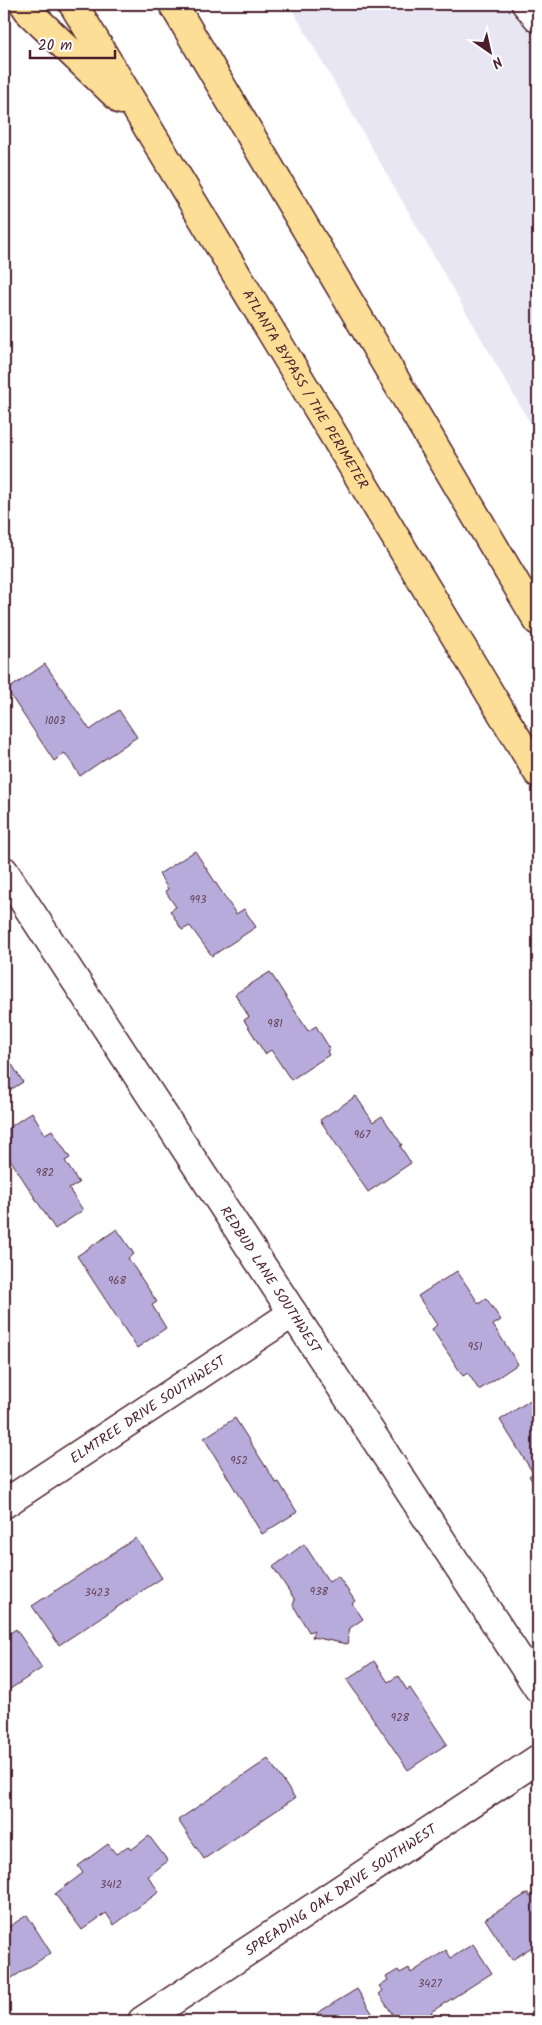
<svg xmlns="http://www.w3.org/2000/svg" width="542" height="2025" font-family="Kalam,sans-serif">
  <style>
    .built { fill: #e9e6f4 }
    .building { fill: #b7abdc; stroke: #4a1f2b }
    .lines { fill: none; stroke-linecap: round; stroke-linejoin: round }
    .minor-casing { stroke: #4a1f2b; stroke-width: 31 }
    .highway-casing { stroke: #4a1f2b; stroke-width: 31 }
    .minor { stroke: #fff; stroke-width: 28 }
    .highway { stroke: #fcde96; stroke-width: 28 }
    .labels { text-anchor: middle; stroke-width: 4; stroke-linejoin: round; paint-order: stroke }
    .number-label { font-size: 11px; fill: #654257 }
    .street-label { font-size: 14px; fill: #4a1f2b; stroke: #fff }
  </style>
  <rect width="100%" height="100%" fill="#fff"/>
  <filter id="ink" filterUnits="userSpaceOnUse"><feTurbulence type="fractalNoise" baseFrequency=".02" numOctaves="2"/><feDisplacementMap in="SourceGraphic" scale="10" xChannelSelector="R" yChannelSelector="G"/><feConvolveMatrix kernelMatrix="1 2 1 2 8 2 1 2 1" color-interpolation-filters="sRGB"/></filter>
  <g filter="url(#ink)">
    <!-- built -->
    <polygon class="built" points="289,4 538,4 538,437 435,258"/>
    <!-- building -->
    <g class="building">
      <polygon points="45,664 90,730 119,710 137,737 80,776 65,753 54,761 7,690"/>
      <polygon points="195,851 236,914 244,909 256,927 212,956 190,926 182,930 170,911 176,907 165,891 168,889 159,874"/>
      <polygon points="270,972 308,1031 316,1026 330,1049 327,1051 329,1055 291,1080 271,1050 265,1054 244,1020 249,1017 235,994"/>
      <polygon points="4,1052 23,1082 4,1094"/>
      <polygon points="356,1096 373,1122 382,1116 402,1145 400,1146 411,1163 368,1192 320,1120"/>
      <polygon points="32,1112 45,1134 52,1130 70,1158 65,1161 79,1183 69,1189 83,1210 55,1229 4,1150 4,1131"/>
      <polygon points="117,1229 134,1254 128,1258 157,1302 152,1305 166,1328 137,1348 77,1256"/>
      <polygon points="457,1271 479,1304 486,1298 501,1320 493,1325 518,1364 479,1390 468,1373 463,1376 432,1329 437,1325 418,1296"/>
      <polygon points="538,1395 538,1490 529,1476 533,1473 500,1420"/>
      <polygon points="235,1418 276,1483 279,1482 297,1512 262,1534 204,1438"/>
      <polygon points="136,1538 162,1578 59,1645 32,1606"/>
      <polygon points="304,1544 329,1582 338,1576 355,1601 352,1603 363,1619 350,1628 347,1644 312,1637 314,1630 309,1632 293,1605 295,1600 273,1567"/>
      <polygon points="16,1629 42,1668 4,1693 4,1637"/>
      <polygon points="374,1661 388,1682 398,1676 407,1690 410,1688 447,1744 408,1770 347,1680"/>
      <polygon points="268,1759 295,1798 204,1859 178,1820"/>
      <polygon points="149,1836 168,1861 148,1876 159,1892 114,1925 106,1913 82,1930 55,1894 83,1873 78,1866 108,1844 116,1854 128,1846 131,1850"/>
      <polygon points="538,1892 538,1943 512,1960 485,1919 528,1893 530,1897"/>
      <polygon points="27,1915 51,1953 4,1983 4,1930"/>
      <polygon points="473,1944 492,1973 431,2012 437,2021 397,2021 379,1994 383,1991 379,1986 388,1980 386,1977 398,1970 400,1973 409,1968 411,1973 446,1950 451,1958"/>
      <polygon points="357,1989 377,2021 304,2021"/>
    </g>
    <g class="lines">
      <defs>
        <g id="minor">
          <polyline points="526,4 538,18"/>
          <path id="s1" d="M4,871L538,1688"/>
          <path id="s2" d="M4,1504L293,1313"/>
          <path id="s3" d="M142,2021L538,1759"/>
        </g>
        <g id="highway">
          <polyline points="24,4 31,14 121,100"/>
          <path id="s4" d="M73,4L538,773"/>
          <polyline points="173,4 538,621"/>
        </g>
      </defs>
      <!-- minor casing -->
      <use href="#minor" class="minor-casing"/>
      <!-- highway casing -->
      <use href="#highway" class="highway-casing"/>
      <!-- minor -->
      <use href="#minor" class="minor"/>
      <!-- highway -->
      <use href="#highway" class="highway"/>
    </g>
  </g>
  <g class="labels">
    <!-- number labels -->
    <g class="number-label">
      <text x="55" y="724">1003</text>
      <text x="198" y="903">993</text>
      <text x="275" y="1027">981</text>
      <text x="362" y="1138">967</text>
      <text x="45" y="1176">982</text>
      <text x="117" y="1284">968</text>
      <text x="475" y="1350">951</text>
      <text x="239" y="1464">952</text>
      <text x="319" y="1595">938</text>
      <text x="97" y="1596">3423</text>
      <text x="400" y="1721">928</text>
      <text x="111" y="1888">3412</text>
      <text x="430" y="1987">3427</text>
    </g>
    <!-- street labels -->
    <g class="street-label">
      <text dy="5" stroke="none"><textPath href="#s4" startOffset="450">ATLANTA BYPASS / THE PERIMETER</textPath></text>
      <text dy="5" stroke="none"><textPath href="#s1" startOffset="488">REDBUD LANE SOUTHWEST</textPath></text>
      <text dy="5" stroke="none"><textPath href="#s2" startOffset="172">ELMTREE DRIVE SOUTHWEST</textPath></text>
      <text dy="5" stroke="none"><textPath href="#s3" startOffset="238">SPREADING OAK DRIVE SOUTHWEST</textPath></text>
    </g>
  </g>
  <!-- margin -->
  <rect width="542" height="2025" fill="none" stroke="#fff" stroke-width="20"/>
  <rect x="10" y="10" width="522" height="2005" fill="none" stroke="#4a1f2b" stroke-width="2" filter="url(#ink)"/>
  <!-- north arrow -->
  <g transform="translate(490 52) rotate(146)" stroke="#ffffff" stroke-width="4" paint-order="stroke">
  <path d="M0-4L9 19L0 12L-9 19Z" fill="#4a1f2b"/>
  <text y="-8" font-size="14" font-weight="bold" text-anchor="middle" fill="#4a1f2b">N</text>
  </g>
  <!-- scale -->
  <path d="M30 50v8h85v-8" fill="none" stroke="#4a1f2b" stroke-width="2.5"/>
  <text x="38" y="50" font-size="15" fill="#4a1f2b" stroke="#ffffff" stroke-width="4" paint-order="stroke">20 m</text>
</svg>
